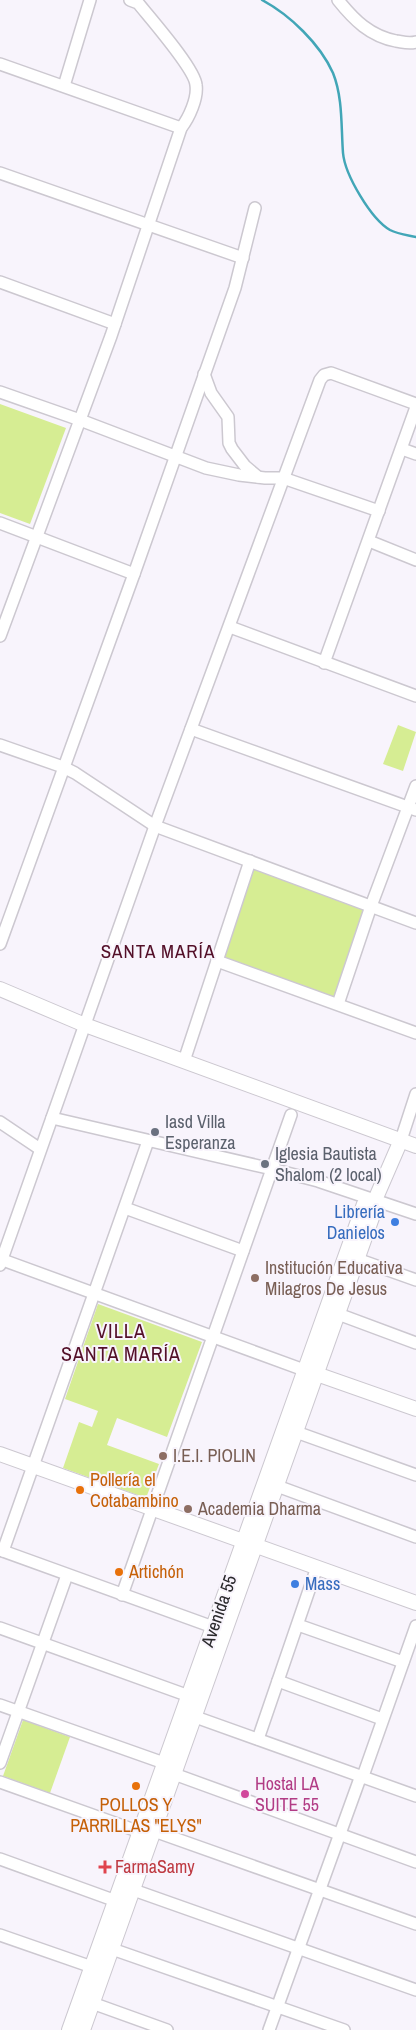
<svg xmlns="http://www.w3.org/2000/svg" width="416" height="2030" font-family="'Archivo Narrow',sans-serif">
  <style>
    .green { fill: #d6ed93 }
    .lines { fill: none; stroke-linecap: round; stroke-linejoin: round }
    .stream { stroke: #42a6b7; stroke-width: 2.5 }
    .minor-casing { stroke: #ccc8d0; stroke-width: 14 }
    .tertiary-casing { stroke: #ccc8d0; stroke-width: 16 }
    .minor { stroke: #fff; stroke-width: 11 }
    .tertiary { stroke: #fff; stroke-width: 14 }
    .worship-dot { fill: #6b7280; stroke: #f8f4fc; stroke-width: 2 }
    .shop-dot { fill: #3f7fe0; stroke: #f8f4fc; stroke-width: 2 }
    .education-dot { fill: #8d6e63; stroke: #f8f4fc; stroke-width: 2 }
    .food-dot { fill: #e8710a; stroke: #f8f4fc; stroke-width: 2 }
    .hotel-dot { fill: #d1479c; stroke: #f8f4fc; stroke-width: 2 }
    .health-dot { fill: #e0444e; stroke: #f8f4fc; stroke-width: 2 }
    .labels { text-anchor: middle; stroke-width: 4; stroke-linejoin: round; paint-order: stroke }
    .worship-label { font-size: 18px; fill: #5b616d; stroke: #f8f4fc; text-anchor: start }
    .shop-label { font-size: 18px; fill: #366cbe; stroke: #f8f4fc; text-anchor: end }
    .education-label { font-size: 18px; fill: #785e54; stroke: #f8f4fc; text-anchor: start }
    .food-label { font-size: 18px; fill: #c56008; stroke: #f8f4fc; text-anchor: start }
    .street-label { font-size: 18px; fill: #2a292c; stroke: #f8f4fc }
    .hotel-label { font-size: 18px; fill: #b23c85; stroke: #f8f4fc; text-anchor: start }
    .health-label { font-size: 18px; fill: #be3a42; stroke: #f8f4fc; text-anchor: start }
    .neighbourhood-label { font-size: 19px; letter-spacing: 1px; fill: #530f28; stroke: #f8f4fc }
    .quarter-label { font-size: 20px; letter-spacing: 1px; fill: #530f28; stroke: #f8f4fc }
  </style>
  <rect width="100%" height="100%" fill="#f8f4fc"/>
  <!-- green -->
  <g class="green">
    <polygon points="0,404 66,428 30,524 0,513"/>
    <polygon points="398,725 416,732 403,771 383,764"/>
    <polygon points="253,867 366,910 335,1000 222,959"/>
    <polygon points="98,1304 202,1342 167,1437 117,1418 107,1445 159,1464 146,1498 63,1468 79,1422 92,1427 98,1411 65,1399"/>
    <polygon points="23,1720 70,1737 50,1793 3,1776"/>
  </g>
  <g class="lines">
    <!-- stream -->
    <path class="stream" d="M262,0C290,15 320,44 333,73C343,98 341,127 343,153C345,175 371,219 390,230C398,234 407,235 416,237"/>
    <defs>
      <g id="minor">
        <path d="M338,0C354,20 370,36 396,41C403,42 409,44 416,42"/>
        <polyline points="0,64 181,128"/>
        <polyline points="64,86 90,0"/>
        <polyline points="0,173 243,258"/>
        <polyline points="0,282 115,324"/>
        <polyline points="204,374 211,393 228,417 229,443 232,449 245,466 258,477"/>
        <polyline points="0,392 80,420 206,468 239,475 265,478 283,478 379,511"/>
        <polyline points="402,449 416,454"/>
        <polyline points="0,523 134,574"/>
        <polyline points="369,541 416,560"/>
        <polyline points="230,627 416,696"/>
        <path d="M0,636L111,336L181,128C189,118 198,98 196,85C195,69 150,18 138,3L130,0"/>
        <polyline points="324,663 416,407"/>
        <polyline points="191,729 416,810"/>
        <polyline points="0,745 63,767 75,773 155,826 416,923"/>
        <polyline points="0,944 134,574 235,288 255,208"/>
        <polyline points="217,961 416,1033"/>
        <polyline points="338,1004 371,906 416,786"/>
        <polyline points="184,1061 250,861"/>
        <polyline points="52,1118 272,1169 318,1181 416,1214"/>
        <polyline points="0,1122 40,1149"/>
        <polyline points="401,1140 416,1094"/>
        <polyline points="125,1208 243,1251"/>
        <polyline points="0,1259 304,1370"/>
        <polyline points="357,1259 416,1280"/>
        <polyline points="0,1265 155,826 320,380 324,375 331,373 416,404"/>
        <polyline points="338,1314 416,1343"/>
        <polyline points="296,1432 416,1475"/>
        <polyline points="277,1486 416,1537"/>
        <polyline points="0,1550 213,1627"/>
        <polyline points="3,1551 148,1141"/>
        <polyline points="122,1595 291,1115"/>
        <polyline points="298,1625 403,1662"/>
        <polyline points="0,1628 189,1696"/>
        <polyline points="278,1681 382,1719"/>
        <polyline points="0,1705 164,1763"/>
        <polyline points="187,1714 416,1796"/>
        <polyline points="258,1739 317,1567"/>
        <polyline points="0,1763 67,1575"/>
        <polyline points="174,1774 416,1862"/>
        <polyline points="0,1782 140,1832"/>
        <polyline points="154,1831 416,1924"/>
        <polyline points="0,1859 116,1901"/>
        <polyline points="125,1887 416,1990"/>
        <polyline points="0,1935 92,1967"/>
        <polyline points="112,1949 344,2030"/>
        <polyline points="92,2003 167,2030"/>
        <polyline points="269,2030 359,1781 363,1776 416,1626"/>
      </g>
      <g id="tertiary">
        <polyline points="0,989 85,1025 416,1146"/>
        <polyline points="308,1371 416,1409"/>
        <polyline points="0,1454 416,1603"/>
        <polyline points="69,2030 364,1204 375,1200"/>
        <polyline points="83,2030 335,1322 374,1212 375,1200 401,1140"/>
      </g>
    </defs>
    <!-- minor casing -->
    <use href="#minor" class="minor-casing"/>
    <!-- tertiary casing -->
    <use href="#tertiary" class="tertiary-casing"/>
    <!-- minor -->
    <use href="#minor" class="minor"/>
    <!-- tertiary -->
    <use href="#tertiary" class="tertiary"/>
  </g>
  <!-- markers -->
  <g class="worship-dot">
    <circle cx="155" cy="1132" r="5"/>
    <circle cx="265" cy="1164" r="5"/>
  </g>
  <g class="shop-dot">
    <circle cx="395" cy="1222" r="5"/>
    <circle cx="295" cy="1584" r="5"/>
  </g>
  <g class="education-dot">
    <circle cx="255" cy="1278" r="5"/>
    <circle cx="163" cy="1456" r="5"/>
    <circle cx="188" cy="1509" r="5"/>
  </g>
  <g class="food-dot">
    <circle cx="80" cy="1490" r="5"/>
    <circle cx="119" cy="1572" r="5"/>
    <circle cx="136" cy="1786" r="5"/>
  </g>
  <circle class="hotel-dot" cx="245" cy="1794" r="5"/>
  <path class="health-dot" d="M102.5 1859.5h5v5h5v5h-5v5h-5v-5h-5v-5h5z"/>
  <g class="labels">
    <!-- worship labels -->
    <g class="worship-label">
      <text x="165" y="1128">Iasd Villa<tspan x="165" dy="21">Esperanza</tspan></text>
      <text x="275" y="1160">Iglesia Bautista<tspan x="275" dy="21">Shalom (2 local)</tspan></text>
    </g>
    <!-- shop labels -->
    <g class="shop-label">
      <text x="385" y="1218">Librería<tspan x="385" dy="21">Danielos</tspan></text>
      <text x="305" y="1590" text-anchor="start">Mass</text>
    </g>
    <!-- education labels -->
    <g class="education-label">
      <text x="265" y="1274">Institución Educativa<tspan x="265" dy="21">Milagros De Jesus</tspan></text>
      <text x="173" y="1462">I.E.I. PIOLIN</text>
      <text x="198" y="1515">Academia Dharma</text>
    </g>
    <!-- food labels -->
    <g class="food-label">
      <text x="90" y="1486">Pollería el<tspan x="90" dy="21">Cotabambino</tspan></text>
      <text x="129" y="1578">Artichón</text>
      <text x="136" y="1811" text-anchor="middle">POLLOS Y<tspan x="136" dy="21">PARRILLAS "ELYS"</tspan></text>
    </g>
    <!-- street labels -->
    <g class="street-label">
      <text transform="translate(219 1611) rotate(-71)" y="6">Avenida 55</text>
    </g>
    <!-- hotel labels -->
    <g class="hotel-label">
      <text x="255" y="1790">Hostal LA<tspan x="255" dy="21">SUITE 55</tspan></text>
    </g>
    <!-- health labels -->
    <g class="health-label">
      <text x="115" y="1873">FarmaSamy</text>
    </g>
    <!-- neighbourhood labels -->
    <g class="neighbourhood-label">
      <text x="158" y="958">SANTA MARÍA</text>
    </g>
    <!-- quarter labels -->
    <g class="quarter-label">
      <text x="121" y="1338">VILLA<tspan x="121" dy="23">SANTA MARÍA</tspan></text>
    </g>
  </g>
</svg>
